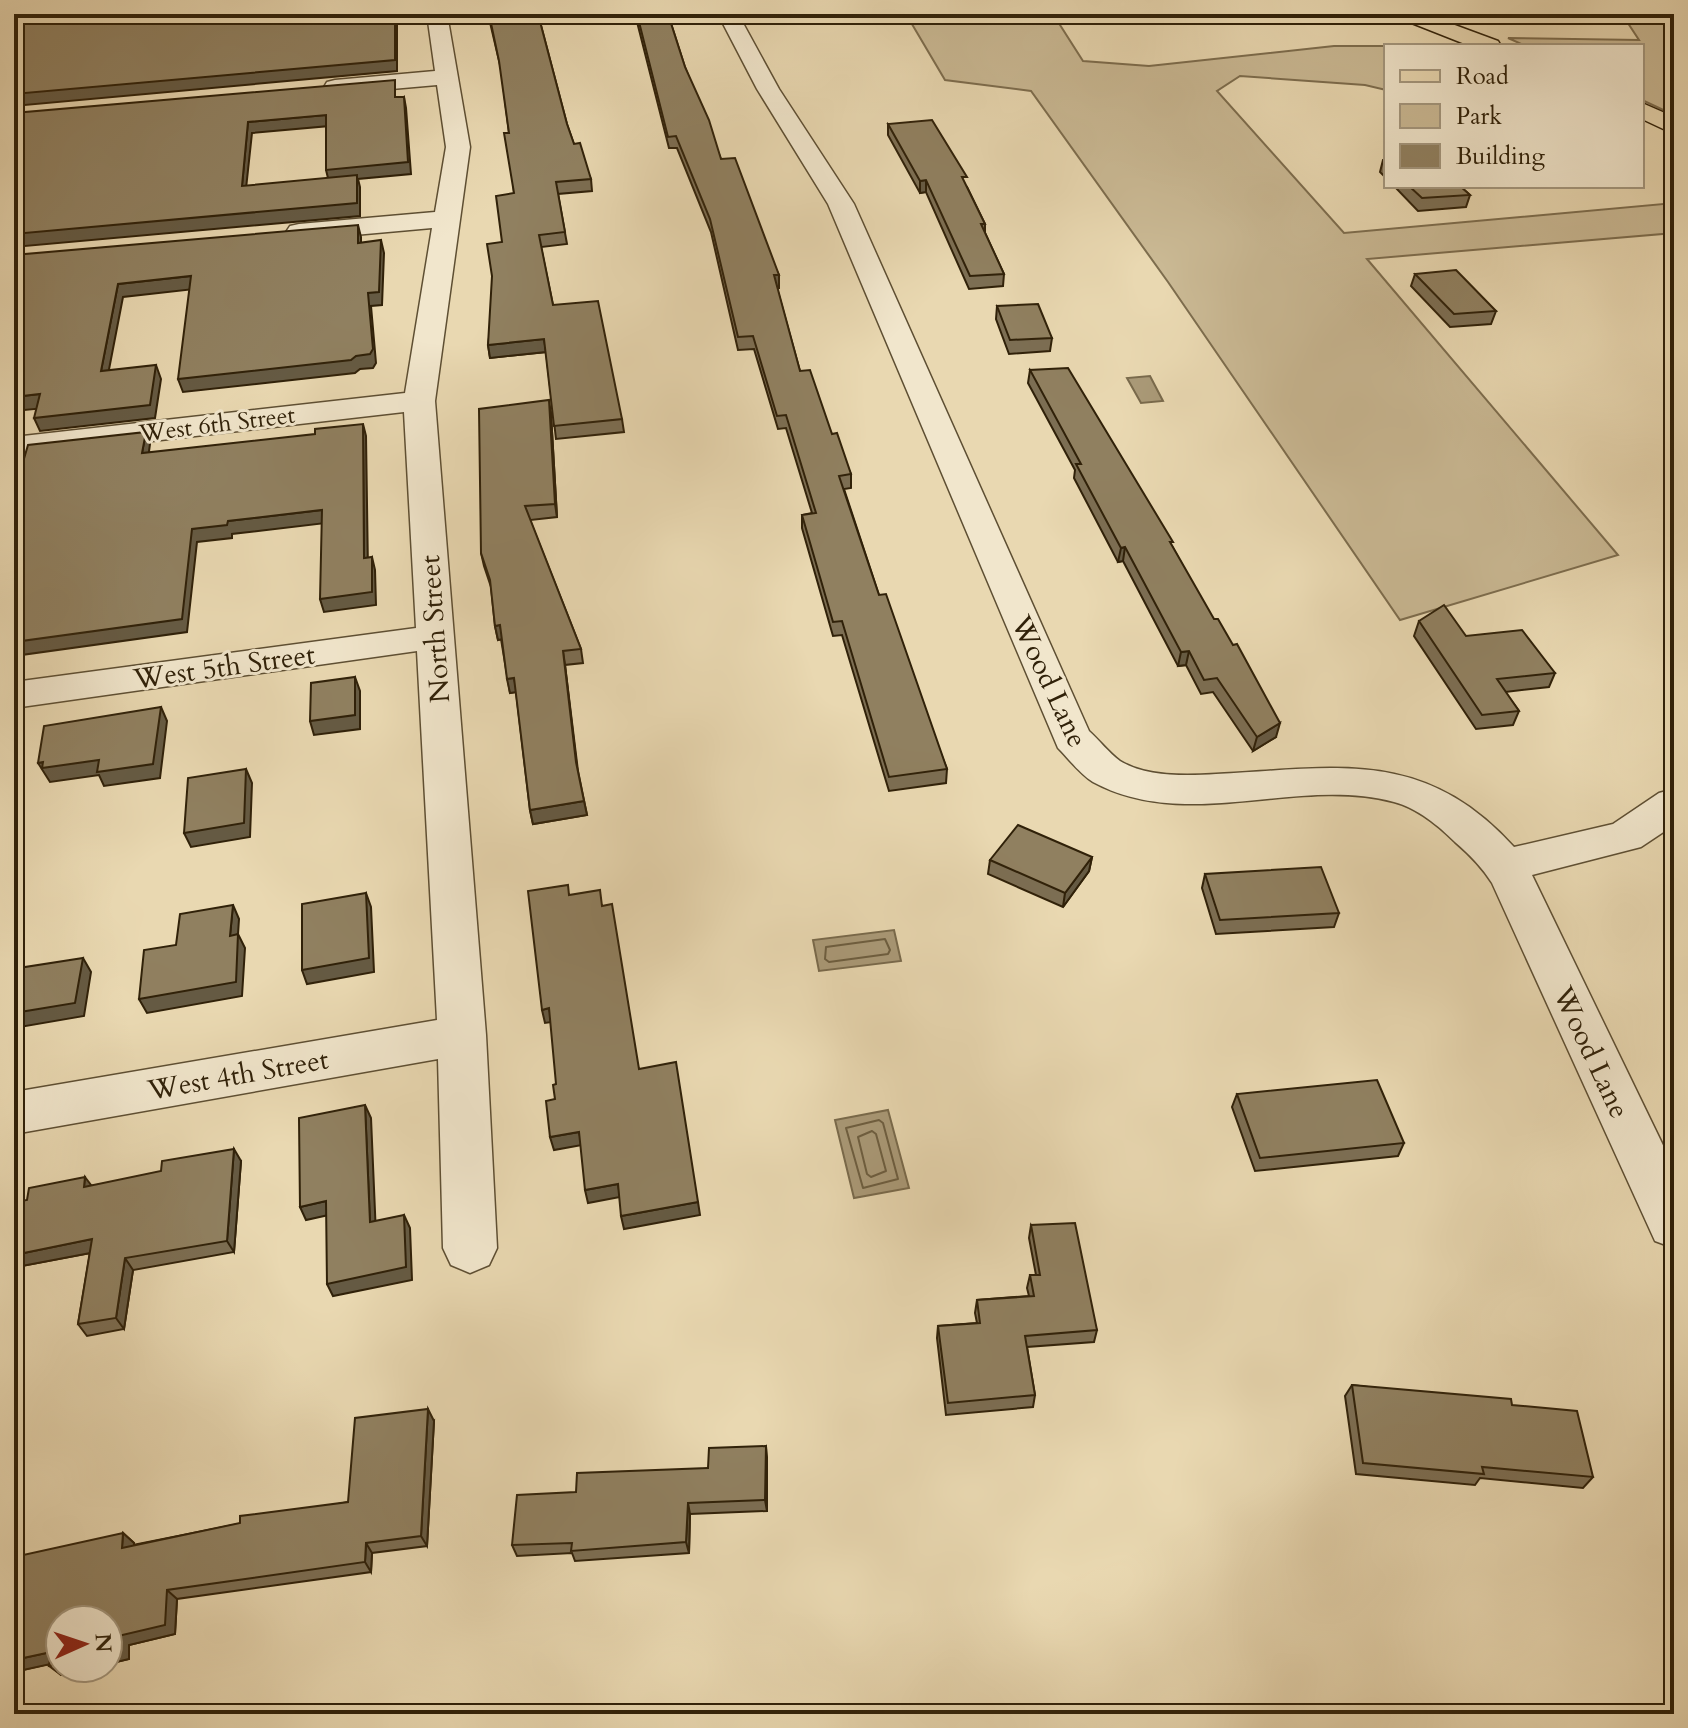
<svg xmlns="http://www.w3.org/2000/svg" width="1688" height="1728" font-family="Cardo,serif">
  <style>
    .green { fill: #cab994; stroke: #7d6d4e; stroke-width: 2 }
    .water { fill: #aa9a78; stroke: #796a4c; stroke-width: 2 }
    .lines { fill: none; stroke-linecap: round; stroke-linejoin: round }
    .shore { stroke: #6d5e40; stroke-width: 2 }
    .minor-casing { stroke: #5e4f33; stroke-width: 3 }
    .major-casing { stroke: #302109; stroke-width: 3 }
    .minor { fill: #f1e6cc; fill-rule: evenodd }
    .major { fill: #e9d8b1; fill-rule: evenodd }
    .wall { fill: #7c6e53; stroke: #302109; stroke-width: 2 }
    .shaded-wall { fill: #655a43; stroke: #302109; stroke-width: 2 }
    .building { fill: #908060; stroke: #302109; stroke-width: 2 }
    .labels { text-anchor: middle; stroke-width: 6; stroke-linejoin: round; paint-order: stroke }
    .far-street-label { font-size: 24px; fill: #302109; stroke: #f1e6cc }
    .street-label { font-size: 28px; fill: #302109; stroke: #f1e6cc }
  </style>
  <rect width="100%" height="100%" fill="#e9d8b1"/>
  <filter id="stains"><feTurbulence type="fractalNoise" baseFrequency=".0025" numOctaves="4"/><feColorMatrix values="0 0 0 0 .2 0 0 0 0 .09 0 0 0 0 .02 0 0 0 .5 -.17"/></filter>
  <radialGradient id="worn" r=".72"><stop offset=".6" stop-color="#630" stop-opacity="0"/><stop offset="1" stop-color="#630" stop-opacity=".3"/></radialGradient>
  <!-- green -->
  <g class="green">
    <polygon points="906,14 1053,14 1083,61 1149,66 1334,46 1442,46 1386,46 1386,90 1365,85 1240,76 1217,91 1344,233 1674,203 1674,233 1367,259 1618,555 1400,620 1168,282 1031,91 945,80"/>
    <polygon points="1622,14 1674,15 1674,115 1642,100 1642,46 1526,46 1508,38 1639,40"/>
  </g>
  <!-- water -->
  <g class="water">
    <polygon points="1150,376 1163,401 1141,403 1127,378"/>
    <polygon points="894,930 901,961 819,971 813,940"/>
    <polygon points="888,1110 909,1188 854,1198 835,1120"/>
  </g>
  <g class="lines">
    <!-- shore -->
    <g class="shore">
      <polygon points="885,939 890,950 888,954 829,962 825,959 826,947"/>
      <polygon points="879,1120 883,1123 898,1179 863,1188 846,1128"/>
      <polygon points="872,1131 876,1134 886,1171 871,1177 867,1174 858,1137"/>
    </g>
    <defs>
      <g id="minor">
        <polygon points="427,14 447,14 470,147 435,401 486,1035 497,1248 489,1265 470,1273 451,1265 443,1248 438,1059 14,1134 14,1092 437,1020 417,651 14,708 14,682 416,628 404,412 14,457 14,437 405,393 432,228 299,240 290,238 286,232 290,226 299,224 435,212 446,147 437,85 335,94 327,92 324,87 327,82 335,80 435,71"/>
        <path d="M718,14H738L779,89L854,204L1089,731C1099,740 1109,753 1120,761C1146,777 1186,776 1216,774C1337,768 1423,747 1514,847L1613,824L1659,793L1674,789V825L1641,847L1532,875L1674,1168V1248L1655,1241L1492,883C1482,867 1469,854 1455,842C1439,826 1417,808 1394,802C1296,776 1187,833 1093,782C1080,774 1068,758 1058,748L828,204L757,89Z"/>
      </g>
      <g id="major">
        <polygon points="1396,14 1425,14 1498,41 1501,46 1470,46 1399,18"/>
        <polygon points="1642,103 1674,117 1674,134 1642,119"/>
      </g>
    </defs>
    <!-- minor casing -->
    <use href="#minor" class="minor-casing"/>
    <!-- major casing -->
    <use href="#major" class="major-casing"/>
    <!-- minor -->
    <use href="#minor" class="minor"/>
    <!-- major -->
    <use href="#major" class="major"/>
  </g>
  <!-- wall -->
  <g class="wall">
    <polygon points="488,14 538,14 567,124 574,144 591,179 592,191 558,194 567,244 541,247 553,305 622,419 624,432 556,439 546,352 490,358 488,345 502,242 514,193 509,133 501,69"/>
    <polygon points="635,14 668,14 685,67 721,159 779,275 779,288 777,288 800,371 851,474 851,488 844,489 879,595 947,769 946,783 889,791 842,635 833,636 802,528 802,515 812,513 786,428 778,429 754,349 738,350 711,232 677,148 669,148"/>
    <polygon points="888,124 967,187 985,224 985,233 1004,274 1003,286 969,289 926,192 920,193 888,135"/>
    <polygon points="1383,160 1386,160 1386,178 1380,172"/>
    <polygon points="1394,186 1460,186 1470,195 1466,207 1418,211"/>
    <polygon points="1415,274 1496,311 1491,324 1450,327 1411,286"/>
    <polygon points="997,306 1052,338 1050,351 1009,354 996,319"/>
    <polygon points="1030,370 1172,546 1276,737 1253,751 1213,692 1201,694 1186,665 1178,666 1123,561 1118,562 1074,478 1075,470 1028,383"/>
    <polygon points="551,414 557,517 530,520 581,649 583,663 565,665 578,771 587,815 533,824 530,810 516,692 510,693 501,639 498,640 495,626 491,587 484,566 481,553"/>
    <polygon points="1419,621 1466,636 1555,673 1549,687 1505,692 1519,711 1513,725 1476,729 1414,636"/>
    <polygon points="1092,857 1089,871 1063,907 988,874 990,860"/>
    <polygon points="1205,874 1339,913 1334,927 1216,934 1202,888"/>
    <polygon points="1237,1094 1404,1143 1398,1156 1255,1171 1232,1107"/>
    <polygon points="241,1161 234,1252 133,1270 124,1329 87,1336 78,1324 90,1253 22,1266 91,1186"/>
    <polygon points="1031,1225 1097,1330 1094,1342 1027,1347 1035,1395 1033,1407 946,1415 937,1338 938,1326 977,1323 975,1313 977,1300 1029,1296 1027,1288 1030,1275 1036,1275 1029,1238"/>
    <polygon points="1352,1385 1512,1405 1593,1477 1583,1488 1480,1478 1475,1485 1356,1474 1345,1396"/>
    <polygon points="434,1421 427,1546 372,1553 371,1572 177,1599 175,1634 129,1645 129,1659 108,1664 108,1620 60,1668 90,1668 61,1675 49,1664 14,1672 123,1533 134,1543 133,1545 348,1502"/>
    <polygon points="766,1446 767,1511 690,1514 689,1553 575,1561 572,1553 517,1556 512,1545 576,1492 708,1468"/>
  </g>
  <!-- shaded-wall -->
  <g class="shaded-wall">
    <polygon points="395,14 397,14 397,71 14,106 14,94"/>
    <polygon points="404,97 406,108 411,174 358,179 360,187 360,216 14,247 14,234 329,182 326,170"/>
    <polygon points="326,115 329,126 252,133 245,198 242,186 248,122"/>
    <polygon points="926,180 926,192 920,193 920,181"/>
    <polygon points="358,225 361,237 361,255 358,243"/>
    <polygon points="381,240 384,253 382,305 371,306 376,363 373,368 360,369 355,373 183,392 178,379 368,293"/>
    <rect x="774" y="275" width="5" height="13"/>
    <polygon points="191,276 195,289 123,297 106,385 101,371 118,284"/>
    <polygon points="20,299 26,312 14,313 14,300"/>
    <polygon points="544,339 546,352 490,358 488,345"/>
    <polygon points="156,365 161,379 155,418 40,431 34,418"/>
    <polygon points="40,394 46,408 14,411 14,397"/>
    <polygon points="549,400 551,414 557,517 555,504"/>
    <polygon points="363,424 366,436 368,571 364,558"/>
    <polygon points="146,432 150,444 147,466 142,453"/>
    <polygon points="322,510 326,523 232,534 232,538 197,542 187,632 14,656 14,642 192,529 228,521"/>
    <polygon points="1125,547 1123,561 1118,562 1121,548"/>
    <polygon points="372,557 375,570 376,605 324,612 320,599"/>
    <polygon points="500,625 503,639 498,640 495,626"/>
    <polygon points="563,651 565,665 578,776 576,762"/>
    <polygon points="1189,651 1186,665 1178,666 1181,652"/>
    <polygon points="355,677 360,691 360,729 314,735 310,721"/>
    <polygon points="514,678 517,692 510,693 507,679"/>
    <polygon points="161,707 167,721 160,778 104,786 99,775 50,782 38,763"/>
    <polygon points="1280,723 1276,737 1253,751 1257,737"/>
    <polygon points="246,769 252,783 250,837 191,847 184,833"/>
    <polygon points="584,801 587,815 533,824 530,810"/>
    <polygon points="1092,857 1089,871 1063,907 1065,893"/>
    <polygon points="366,893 371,907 374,972 307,984 302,970"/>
    <polygon points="233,905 239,919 237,950 230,936"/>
    <polygon points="238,934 245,948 242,996 147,1013 139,999"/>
    <polygon points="83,958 91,972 84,1016 20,1027 14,1018 14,1013"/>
    <polygon points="549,1008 552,1022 545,1023 542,1010"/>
    <polygon points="365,1105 371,1118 376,1235 370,1222"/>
    <polygon points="579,1132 582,1145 554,1150 550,1137"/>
    <polygon points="234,1149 241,1161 234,1252 227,1241"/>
    <polygon points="85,1177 94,1189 84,1187"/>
    <polygon points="618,1184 620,1197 588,1203 585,1190"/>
    <polygon points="326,1201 333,1214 306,1220 300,1207"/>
    <polygon points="698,1202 700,1215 624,1229 621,1216"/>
    <polygon points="404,1215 410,1228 412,1280 333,1296 327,1284"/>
    <polygon points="92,1239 101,1251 22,1266 14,1256 14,1255"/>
    <polygon points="125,1258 133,1270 124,1329 116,1318"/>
    <polygon points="428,1409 434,1421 427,1546 421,1536"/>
    <polygon points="766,1446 767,1457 767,1511 765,1500"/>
    <polygon points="688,1503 690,1514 689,1553 686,1542"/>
    <polygon points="123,1533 134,1543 133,1558 122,1548"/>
    <polygon points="366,1543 372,1553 371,1572 365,1562"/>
    <polygon points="167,1590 177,1599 175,1634 129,1645 129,1659 108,1664 108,1652 118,1636"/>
    <polygon points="51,1652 60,1662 14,1672 14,1660"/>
    <polygon points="60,1663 60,1668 90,1668 61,1675 49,1666"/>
  </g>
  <!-- building -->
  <g class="building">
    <polygon points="14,14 395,14 395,60 14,94"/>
    <polygon points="489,14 538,14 567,124 574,144 580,143 591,179 556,182 565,232 539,235 553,305 598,301 622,419 554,426 544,339 488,345 492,276 487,244 502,242 496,196 514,193 504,133 509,133 499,61"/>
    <polygon points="637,14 668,14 685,67 709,120 721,159 735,158 779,275 774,275 800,371 810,370 832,434 837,433 851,474 839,476 879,595 886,594 947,769 889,777 842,621 833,622 802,515 816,513 786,415 777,416 753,336 738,337 710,219 676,136 668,137"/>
    <polygon points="395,80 395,97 404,97 408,162 326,170 326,115 248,122 242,186 357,175 357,203 14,234 14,113"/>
    <polygon points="932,120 967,177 962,177 985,224 981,224 1004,274 970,276 926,180 920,181 888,124"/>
    <polygon points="1409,186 1460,186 1470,195 1422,198"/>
    <polygon points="358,225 358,243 381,240 379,292 368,293 373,349 370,354 356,356 351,360 178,379 191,276 118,284 101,371 156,365 150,405 34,418 40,394 14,397 14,318 20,299 14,300 14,255"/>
    <polygon points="1456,270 1496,311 1454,314 1415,274"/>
    <polygon points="1038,304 1052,338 1010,340 997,306"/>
    <polygon points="1068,368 1173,542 1170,542 1214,619 1218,619 1233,645 1237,644 1280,723 1257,737 1217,678 1204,680 1189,651 1181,652 1125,547 1121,548 1076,464 1081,464 1030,370"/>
    <polygon points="549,400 555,504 525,506 581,649 563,651 576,762 584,801 530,810 514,678 507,679 500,625 495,626 490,580 481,553 479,409"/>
    <polygon points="363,424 364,558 372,557 372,592 320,599 322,510 228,521 227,525 192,529 182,619 14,642 14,506 15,502 14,502 14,463 23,462 28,445 146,432 142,453 315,434 315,429"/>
    <polygon points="1444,605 1466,636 1522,630 1555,673 1497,679 1519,711 1482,715 1419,621"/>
    <polygon points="355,677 355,715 310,721 311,683"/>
    <polygon points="161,707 153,764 97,772 99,760 42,768 43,762 38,763 44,726"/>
    <polygon points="246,769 244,823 184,833 188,778"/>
    <polygon points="1018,825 1092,857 1065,893 990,860"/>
    <polygon points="1321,867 1339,913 1220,920 1205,874"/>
    <polygon points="568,885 569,895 600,890 602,906 612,904 639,1069 676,1062 698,1202 621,1216 618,1184 585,1190 579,1132 550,1137 546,1101 555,1099 553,1085 556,1084 549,1008 542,1010 528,891"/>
    <polygon points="366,893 369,958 302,970 302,904"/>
    <polygon points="233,905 230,936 238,934 236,982 139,999 144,950 176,945 180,914"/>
    <polygon points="83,958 75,1003 14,1013 14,994 19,968"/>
    <polygon points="1377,1080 1404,1143 1260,1158 1237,1094"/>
    <polygon points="365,1105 370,1222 404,1215 406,1267 327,1284 326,1201 300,1207 299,1118"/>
    <polygon points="234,1149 227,1241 125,1258 116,1318 78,1324 92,1239 14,1255 14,1247 21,1201 27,1200 29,1188 85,1177 84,1187 161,1171 162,1161"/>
    <polygon points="1075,1223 1097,1330 1025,1336 1035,1395 948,1403 938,1326 980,1323 977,1300 1034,1296 1030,1275 1040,1275 1031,1225"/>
    <polygon points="1352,1385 1511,1399 1512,1405 1577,1411 1593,1477 1482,1467 1484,1474 1363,1463"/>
    <polygon points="428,1409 421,1536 366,1543 365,1562 167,1590 165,1625 118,1636 118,1650 108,1652 108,1620 60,1620 60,1663 49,1666 51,1652 14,1660 14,1557 123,1533 122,1548 240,1523 240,1516 348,1502 355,1418"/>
    <polygon points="766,1446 765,1500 688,1503 686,1542 571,1551 572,1543 512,1545 517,1495 576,1492 577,1473 708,1468 709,1448"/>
  </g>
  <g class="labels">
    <!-- far-street labels -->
    <g class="far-street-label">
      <text transform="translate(217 424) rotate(-7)" y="8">West 6th Street</text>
    </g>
    <!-- street labels -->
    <g class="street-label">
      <text transform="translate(434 629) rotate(-94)" y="10">North Street</text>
      <text transform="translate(224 666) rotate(-8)" y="10">West 5th Street</text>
      <text transform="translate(1050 681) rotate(65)" y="10">Wood Lane</text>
      <text transform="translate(1592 1052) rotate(65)" y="10">Wood Lane</text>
      <text transform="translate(238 1074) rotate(-10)" y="10">West 4th Street</text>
    </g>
  </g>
  <!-- margin -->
  <rect width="1688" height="1728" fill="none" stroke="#e9d8b1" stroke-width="48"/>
  <rect x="16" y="16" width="1656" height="1696" fill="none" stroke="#302109" stroke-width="4"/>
  <rect x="24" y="24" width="1640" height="1680" fill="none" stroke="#302109" stroke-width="2"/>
  <!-- legend -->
  <rect x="1384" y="44" width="260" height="144" fill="#f1e6cc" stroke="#a4977e" stroke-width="2"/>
  <rect x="1400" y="70" width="40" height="12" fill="#e9d8b1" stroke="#a4977e" stroke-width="2"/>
  <text x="1456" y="84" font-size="24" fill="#302109">Road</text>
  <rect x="1400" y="104" width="40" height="24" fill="#cab994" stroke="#a4977e" stroke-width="2"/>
  <text x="1456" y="124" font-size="24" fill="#302109">Park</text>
  <rect x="1400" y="144" width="40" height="24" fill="#908060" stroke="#a4977e" stroke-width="2"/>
  <text x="1456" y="164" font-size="24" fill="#302109">Building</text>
  <!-- north arrow -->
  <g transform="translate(84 1644) rotate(87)"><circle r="38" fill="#f1e6cc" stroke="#a4977e" stroke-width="2"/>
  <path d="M0-6L14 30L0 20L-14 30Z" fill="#8f2418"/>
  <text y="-12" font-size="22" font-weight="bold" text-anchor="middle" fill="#302109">N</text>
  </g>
  <rect width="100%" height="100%" filter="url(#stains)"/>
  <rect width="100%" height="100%" fill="url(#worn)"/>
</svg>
